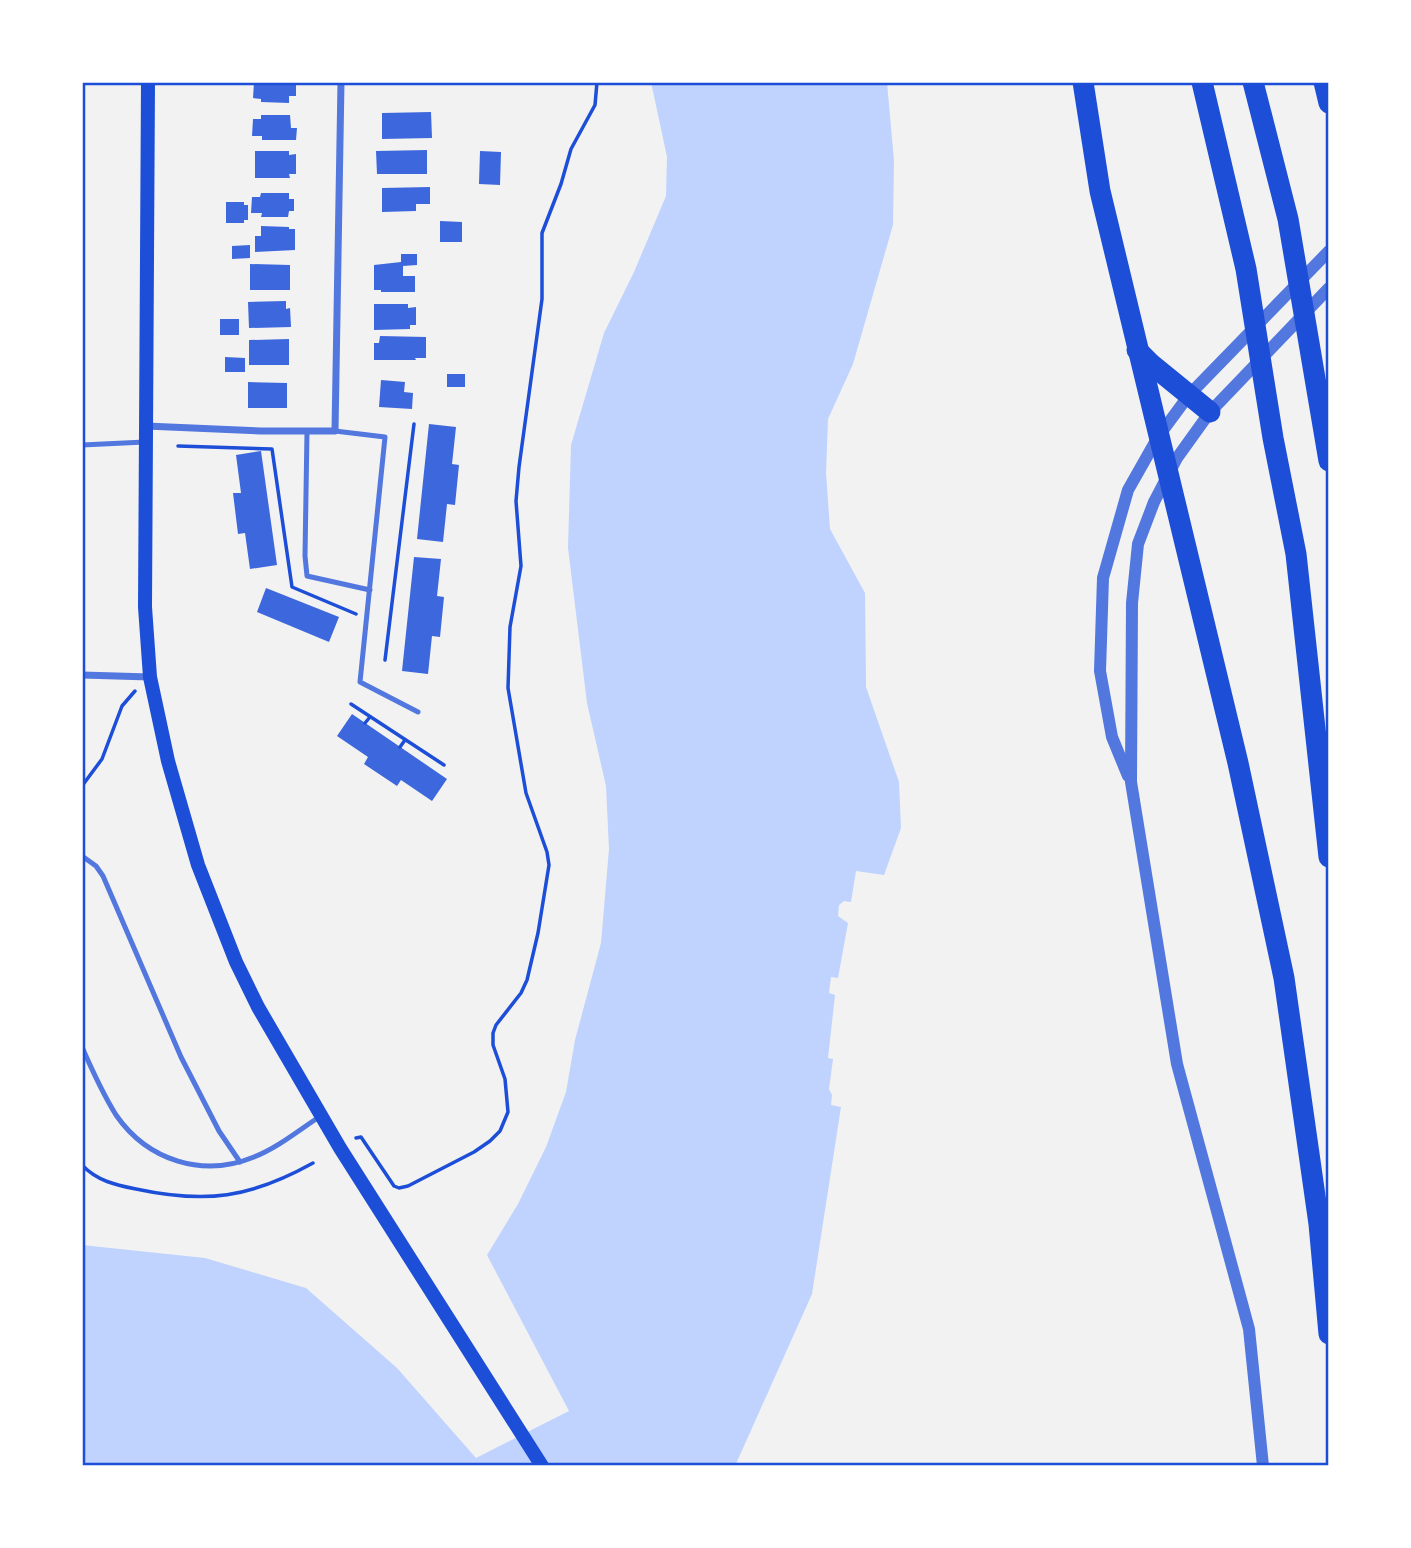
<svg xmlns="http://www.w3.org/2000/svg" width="1411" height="1548" font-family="'Golos Text',sans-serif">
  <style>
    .water { fill: #bfd3fe }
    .building { fill: #3d67dc }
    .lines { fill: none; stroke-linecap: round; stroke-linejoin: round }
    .path { stroke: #1d4ed8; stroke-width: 3.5 }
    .service { stroke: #5277de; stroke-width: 5 }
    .minor { stroke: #5277de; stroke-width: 7 }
    .tertiary { stroke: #5277de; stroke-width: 12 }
    .secondary { stroke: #1d4ed8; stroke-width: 14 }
    .motorway { stroke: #1d4ed8; stroke-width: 21 }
    .neatline { fill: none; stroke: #1d4ed8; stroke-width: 2.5 }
  </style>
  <rect width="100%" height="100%" fill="#f2f2f2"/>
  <!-- water -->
  <polygon class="water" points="651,82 887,82 894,161 893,225 853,364 828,419 826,473 830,529 865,593 866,687 899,782 901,828 884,875 856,871 851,902 844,901 839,905 838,916 848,923 838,978 831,977 829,993 835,995 828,1058 833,1059 829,1089 832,1095 831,1105 841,1107 812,1294 735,1466 82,1466 82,1245 205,1258 306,1288 397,1368 476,1458 569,1411 487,1255 518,1204 546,1147 566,1092 575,1040 601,943 609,849 606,786 587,703 568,548 571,445 604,333 634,272 666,196 667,157"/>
  <!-- building -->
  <g class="building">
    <polygon points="254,82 296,84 296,96 289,96 289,103 261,102 261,99 253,98"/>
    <polygon points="431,112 432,138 382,139 382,113"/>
    <polygon points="261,115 290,115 291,128 297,128 296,140 262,140 262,136 252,136 253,119 261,119"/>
    <polygon points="427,150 427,174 377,174 376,151"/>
    <polygon points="255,151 289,151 289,155 296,154 296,174 289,174 290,178 255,178"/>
    <polygon points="480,151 501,152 500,185 479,184"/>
    <polygon points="430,187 430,204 416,204 416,211 382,212 382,188"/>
    <polygon points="261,193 289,193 289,199 294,199 294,211 289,211 288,217 261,217 262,213 251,213 252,197 260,197"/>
    <polygon points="226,202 244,202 244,205 248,205 248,220 244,220 244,223 226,223"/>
    <polygon points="440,221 462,222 462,242 440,242"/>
    <polygon points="261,226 289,227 289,229 295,229 295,250 255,252 255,236 261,236"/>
    <polygon points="250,245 250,258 232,259 232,246"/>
    <polygon points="401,254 417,254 417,265 403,266 403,276 415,276 415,292 381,292 381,290 374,290 374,265 401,262"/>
    <polygon points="250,264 290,265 290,290 250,290"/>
    <polygon points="286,301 286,309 290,308 291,327 249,328 248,302"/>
    <polygon points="374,304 408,304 408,308 416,307 416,325 410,325 410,329 374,330"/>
    <rect x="220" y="319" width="19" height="16"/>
    <polygon points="380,336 426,337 426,358 415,358 416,360 374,360 374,343 379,343"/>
    <polygon points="289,339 289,365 249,365 249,340"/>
    <polygon points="225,357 245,358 245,372 225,372"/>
    <rect x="447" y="374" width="18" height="13"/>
    <polygon points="381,380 405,382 404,392 413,393 412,409 379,407"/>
    <polygon points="248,382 287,383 287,408 248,408"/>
    <polygon points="429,424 456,427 452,464 459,465 455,505 447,504 443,542 417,539"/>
    <polygon points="261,451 277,565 250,569 245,533 238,534 233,493 241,493 236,455"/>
    <polygon points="414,557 441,559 437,596 444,597 440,637 432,636 428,674 402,671"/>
    <polygon points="266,588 339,617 329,642 257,612"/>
    <polygon points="352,714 447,779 432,801 401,780 397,786 364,764 368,757 337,736"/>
  </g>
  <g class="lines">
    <!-- path -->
    <g class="path">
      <polyline points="178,446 272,449 292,587 356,614"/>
      <polyline points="385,660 414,424"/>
      <polyline points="351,704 444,765"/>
      <polyline points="365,723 370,717"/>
      <polyline points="400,747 405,740"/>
      <polyline points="82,786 102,759 122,706 135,691"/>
      <polyline points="356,1138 361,1137 394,1186 399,1188 408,1186 474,1152 490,1141 500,1131 508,1112 505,1079 493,1045 493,1033 496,1025 521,993 527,980 538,933 549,865 547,852 526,793 508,688 510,627 521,566 516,501 519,467 542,299 542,233 561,184 571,149 595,105 597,82"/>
      <path d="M82,1165C97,1181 116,1185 136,1189C206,1204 250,1198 313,1163"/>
    </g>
    <!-- service -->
    <g class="service">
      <polyline points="307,431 305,556 307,576 370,590"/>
      <polyline points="335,431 385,437 360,682 418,712"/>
      <polyline points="82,445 145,442"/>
      <polyline points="82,856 96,866 103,876 181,1057 219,1131 240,1162"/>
      <path d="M82,1047C92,1070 103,1094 116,1115C148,1161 203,1178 254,1157C277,1148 298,1131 319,1117"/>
    </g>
    <!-- minor -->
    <g class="minor">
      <polyline points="146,426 261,431 335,431 341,82"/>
      <polyline points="82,675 150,677"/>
    </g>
    <!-- tertiary -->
    <g class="tertiary">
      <polyline points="1128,776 1112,737 1100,671 1103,578 1128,490 1158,437 1189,395 1329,251"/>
      <polyline points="1263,1466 1249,1329 1177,1064 1131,782 1132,603 1138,544 1154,502 1177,458 1210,412 1329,288"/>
    </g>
    <!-- secondary -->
    <polyline class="secondary" points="148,82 145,607 150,677 168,761 198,865 236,962 258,1007 340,1148 542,1466"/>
    <!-- motorway -->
    <g class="motorway">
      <polyline points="1083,82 1100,191 1238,763 1284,978 1319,1224 1329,1334"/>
      <polyline points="1202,82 1246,269 1273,438 1296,554 1329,857"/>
      <polyline points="1253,82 1288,219 1329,461"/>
      <polyline points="1324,82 1329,103"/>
      <polyline points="1137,350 1151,364 1210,412"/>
    </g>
  </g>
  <!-- border -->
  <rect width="1411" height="1548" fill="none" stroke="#ffffff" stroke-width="168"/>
  <rect x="84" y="84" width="1243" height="1380" class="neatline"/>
</svg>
